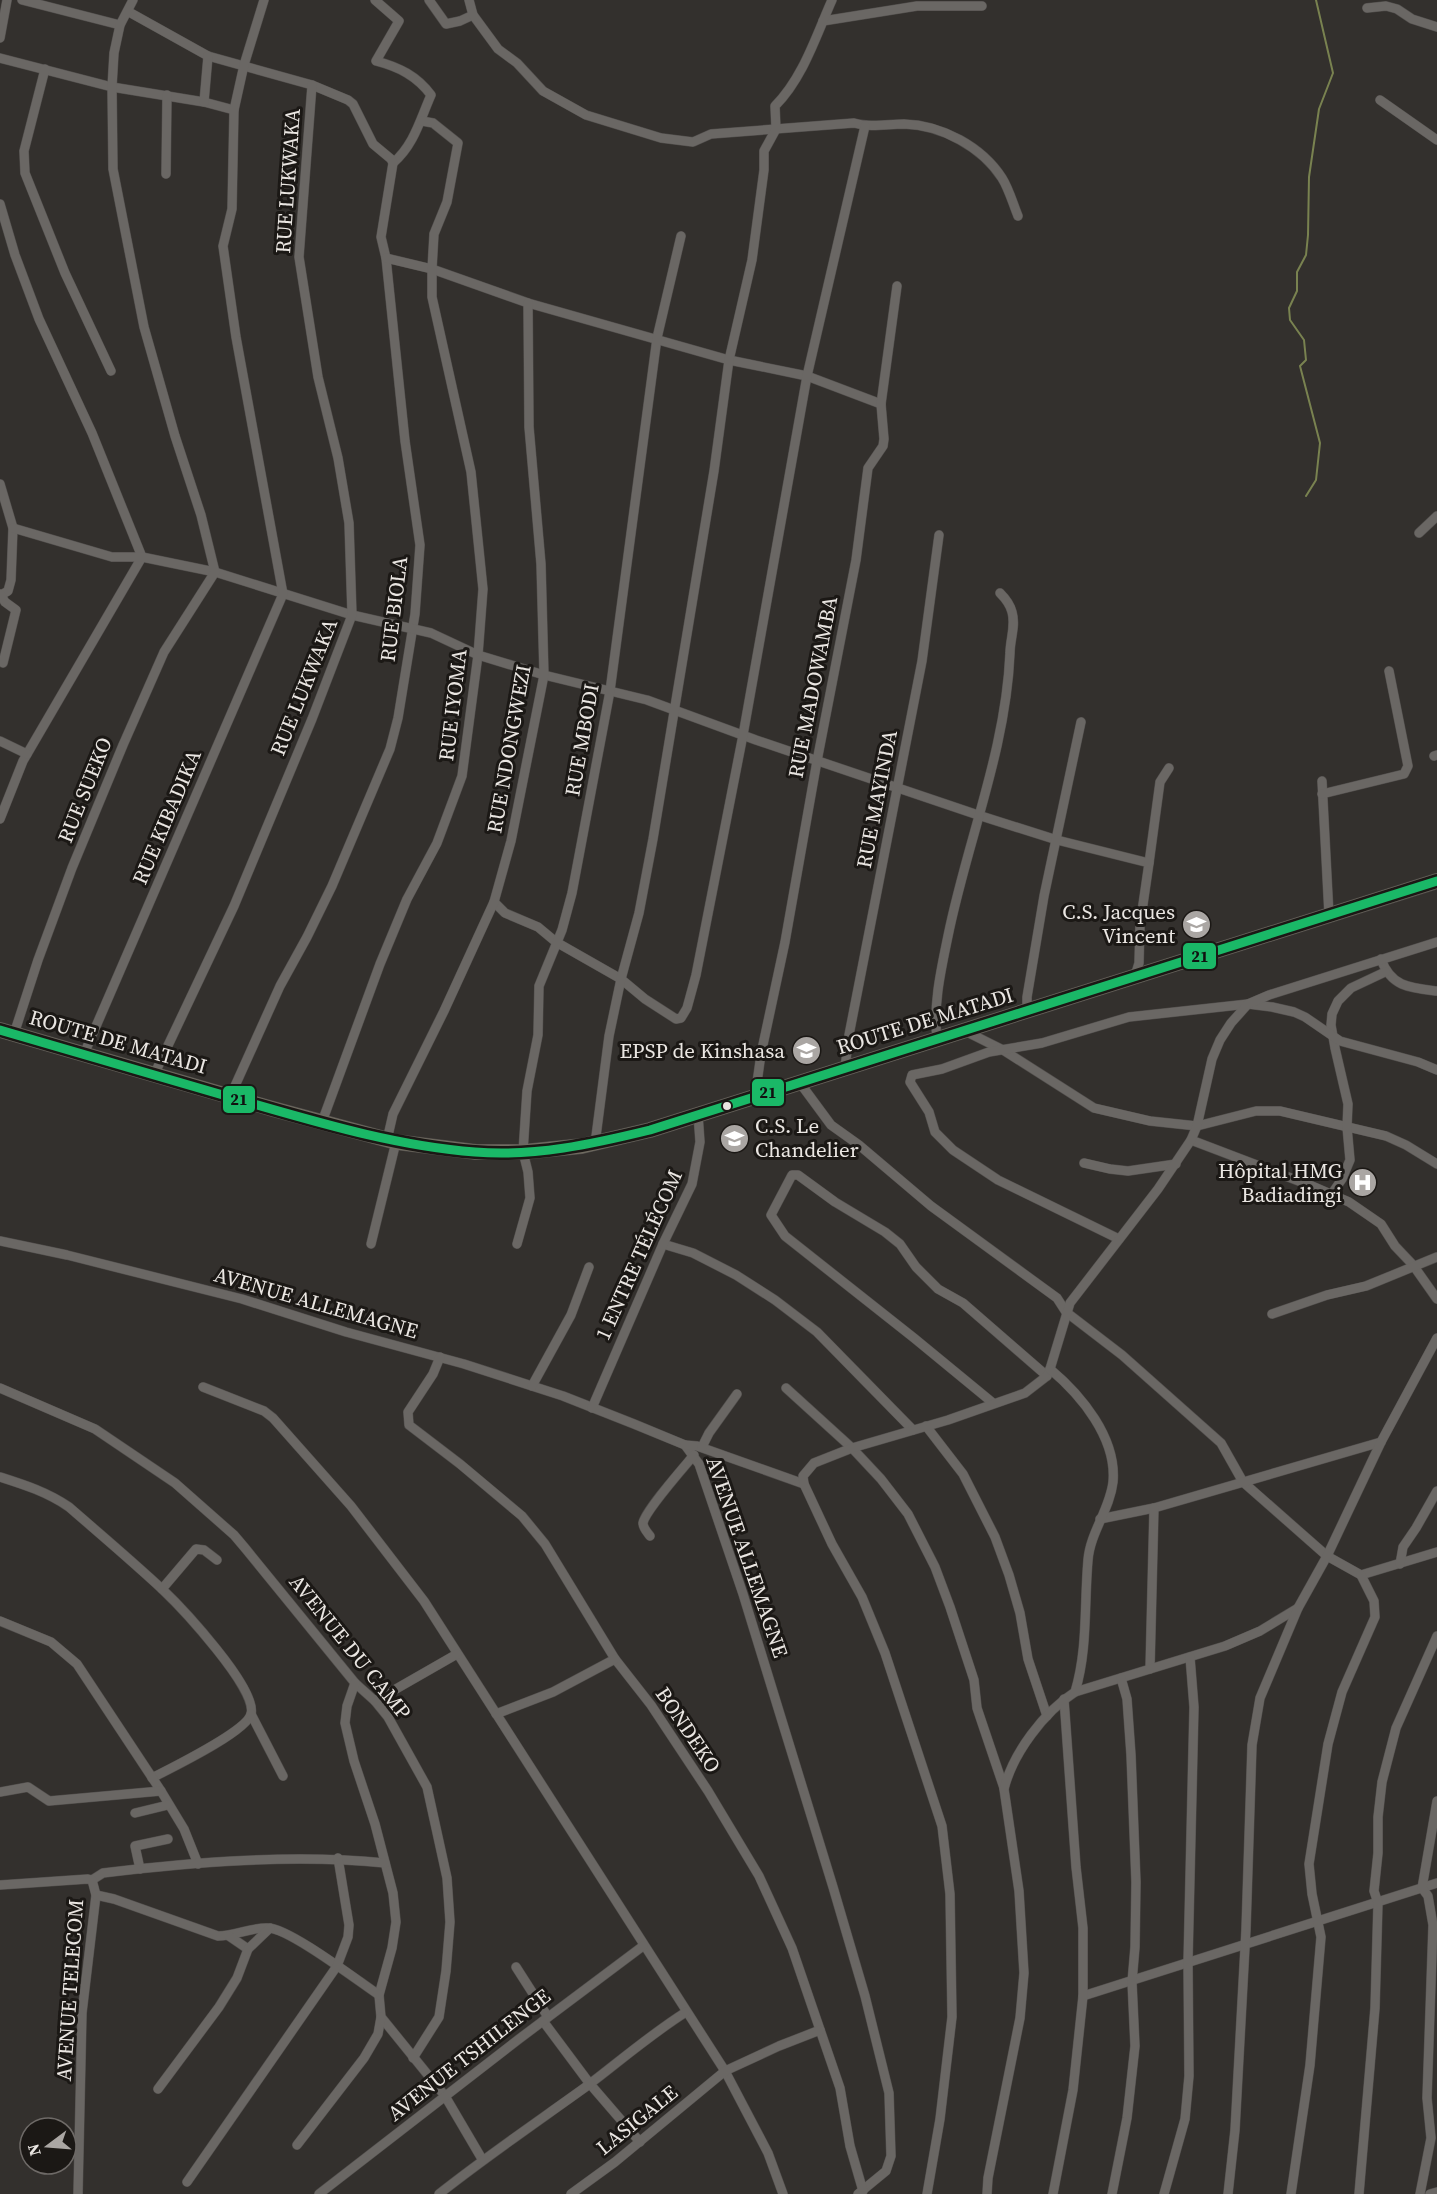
<svg xmlns="http://www.w3.org/2000/svg" width="1437" height="2194" font-family="'Source Serif 4',serif">
  <style>
    .lines { fill: none; stroke-linecap: round; stroke-linejoin: round }
    .stream { stroke: #798250; stroke-width: 2 }
    .minor-casing { stroke: #504d4b; stroke-width: 10 }
    .trunk-casing { stroke: #504d4b; stroke-width: 16 }
    .minor { stroke: #6a6764; stroke-width: 9 }
    .trunk { stroke: #706b60; stroke-width: 15 }
    .bus-1-casing { stroke: #1b1815; stroke-width: 14 }
    .bus-1 { stroke: #1ab867; stroke-width: 9 }
    .bus-dot { fill: #eae6e2; stroke: #1b1815; stroke-width: 2 }
    .labels { text-anchor: middle; stroke-width: 6; stroke-linejoin: round; paint-order: stroke }
    .street-label { font-size: 21px; fill: #eae6e2; stroke: #1b1815 }
    .poi-label { font-size: 21px; fill: #eae6e2; stroke: #1b1815; text-anchor: end }
    .line-badge { stroke: #1b1815; stroke-width: 2 }
    .pale-badge-label { font-size: 16px; text-anchor: middle; font-weight: bold; fill: #111 }
  </style>
  <rect width="100%" height="100%" fill="#33302d"/>
  <g class="lines">
    <!-- stream -->
    <polyline class="stream" points="1306,496 1316,480 1320,443 1300,366 1306,360 1304,340 1290,320 1289,308 1297,291 1297,272 1306,255 1308,235 1309,177 1319,109 1333,73 1316,0"/>
    <defs>
      <g id="minor">
        <polyline points="22,0 120,25"/>
        <path d="M375,0L399,21L376,61C399,67 417,76 431,95C420,120 414,145 393,163"/>
        <polyline points="429,0 446,24 460,21 473,15"/>
        <path d="M469,0L473,15L498,49L517,63L543,91L586,115L661,138L693,142L711,134L854,123C871,128 887,124 904,124C942,125 982,147 1002,178C1009,189 1013,204 1018,216"/>
        <polyline points="1367,8 1386,6 1397,9 1412,19 1437,27"/>
        <polyline points="129,12 208,56 312,85 348,100 353,104 373,144 391,159 393,163 381,237 386,258 405,441 420,545 415,614 398,718 390,749 332,886 307,937 280,986 230,1097"/>
        <polyline points="823,21 917,6 982,6"/>
        <polyline points="0,38 7,0"/>
        <polyline points="0,58 112,87 204,102 234,110"/>
        <polyline points="45,69 24,151 25,173 65,273 111,371"/>
        <polyline points="1380,100 1437,140"/>
        <polyline points="204,102 208,56"/>
        <polyline points="166,174 167,95"/>
        <polyline points="0,204 15,255 39,319 92,433 142,557 23,761 0,819"/>
        <polyline points="386,258 432,269 528,303 729,360 807,376 881,404"/>
        <polyline points="0,484 13,528 11,580 8,591 1,595"/>
        <polyline points="13,528 112,557 142,557 215,572 352,615 431,633 478,655 544,675 647,700 756,740 978,815 1057,840 1149,863 1140,925 1139,963 1135,976"/>
        <polyline points="1419,533 1437,516"/>
        <polyline points="0,594 5,602 16,610 3,663"/>
        <polyline points="0,741 27,754"/>
        <polyline points="1434,756 1437,755"/>
        <polyline points="1322,781 1329,915"/>
        <polyline points="1322,794 1404,774 1408,766 1389,671"/>
        <polyline points="1149,863 1160,782 1169,768"/>
        <polyline points="494,902 505,913 538,927 556,942 621,979 645,999 676,1019 681,1018 687,1008 696,975 743,735 807,376 865,126"/>
        <path d="M1381,959C1391,987 1410,988 1437,991"/>
        <polyline points="1027,1011 1027,997 1044,896 1081,722"/>
        <polyline points="965,1031 1003,1050 1094,1108 1150,1121 1197,1126 1256,1111 1280,1111 1386,1136 1406,1145 1437,1164"/>
        <polyline points="14,1034 38,960 72,868 123,745 164,652 215,572 201,515 175,436 144,327 113,169 112,87 114,53 120,25 133,0"/>
        <path d="M937,1039C933,1004 941,970 948,936C967,842 1006,750 1010,653C1010,639 1016,626 1012,612C1010,604 1006,599 1000,593"/>
        <polyline points="84,1054 283,594 236,337 223,246 232,209 234,110 244,65 264,0"/>
        <polyline points="845,1068 849,1035 922,661 939,535"/>
        <polyline points="154,1075 234,906 312,719 352,615 349,523 338,458 318,377 299,257 312,85"/>
        <polyline points="800,1083 831,1125 859,1145 931,1206 1057,1298 1066,1312 1122,1355 1221,1443 1243,1482 1327,1556 1361,1575 1437,1552"/>
        <polyline points="755,1097 761,1054 785,942 817,761 856,560 868,468 883,446 884,439 881,404 897,286"/>
        <polyline points="322,1122 380,964 407,899 437,843 462,776 478,655 483,589 471,472 432,297 432,269 434,234 447,202 458,143 433,123 422,121"/>
        <polyline points="387,1140 393,1114 444,1011 494,902 511,841 544,675 541,564 529,427 528,303"/>
        <polyline points="1191,1140 1312,1186 1349,1202 1381,1224 1395,1246 1413,1265 1437,1299"/>
        <path d="M595,1144L609,1036L621,979L639,913L653,839L714,471L729,360L752,260L764,170V151L776,129L775,106C803,78 816,36 832,0"/>
        <polyline points="1084,1163 1110,1169 1128,1171 1176,1164"/>
        <polyline points="1331,1195 1342,1179 1350,1160 1347,1127 1348,1104 1335,1048 1331,1025 1332,1014 1338,1001 1351,988 1385,972"/>
        <polyline points="1119,1239 998,1180 953,1150 935,1132 929,1112 910,1082 912,1075 942,1069 989,1052 1042,1043 1129,1017 1248,1004 1272,1007 1294,1012 1305,1017 1340,1041 1418,1062 1437,1070"/>
        <polyline points="0,1241 67,1255 242,1299 346,1332 464,1364 563,1396 634,1424 685,1445 699,1464 743,1594 833,1887 865,1996 889,2093 891,2156 886,2171 858,2194"/>
        <polyline points="371,1244 396,1142"/>
        <polyline points="517,1244 530,1198 528,1172 523,1152 527,1091 538,1035 539,986 562,930 572,893 610,691 657,338 681,236"/>
        <polyline points="663,1244 693,1253 736,1275 775,1300 817,1332 913,1430"/>
        <polyline points="1272,1314 1327,1295 1366,1286 1437,1257"/>
        <polyline points="440,1357 433,1374 408,1412 409,1425 460,1464 522,1516 545,1544 615,1659 651,1705 708,1791 759,1876 792,1948 840,2088 850,2146 863,2191"/>
        <polyline points="532,1386 571,1315 589,1267"/>
        <polyline points="203,1387 264,1411 273,1418 351,1506 424,1601 725,2071 768,2153 783,2194"/>
        <polyline points="0,1388 95,1429 175,1483 234,1535 245,1548 355,1683 375,1701 388,1717 427,1787 447,1878 450,1922 446,1971 439,2017 413,2058"/>
        <polyline points="786,1388 852,1448 881,1479 908,1514 935,1567 950,1607 974,1680 977,1708 1004,1788"/>
        <polyline points="993,1403 914,1338 785,1236 771,1215 792,1175 798,1175 835,1202 885,1232 900,1244 916,1267 938,1289 963,1303 1047,1376"/>
        <polyline points="592,1408 663,1244 692,1184 700,1142 698,1114"/>
        <polyline points="926,1426 963,1474 995,1537 1009,1575 1020,1613 1028,1659 1047,1716"/>
        <polyline points="685,1445 697,1446 804,1484"/>
        <polyline points="702,1447 709,1433 737,1394"/>
        <path d="M0,1477C25,1485 47,1492 69,1507C100,1534 132,1561 162,1589C181,1607 258,1689 251,1714C246,1732 171,1768 152,1778"/>
        <polyline points="1100,1519 1154,1508 1381,1442"/>
        <path d="M650,1536C647,1532 643,1528 643,1523C645,1511 684,1467 694,1455"/>
        <polyline points="1400,1564 1403,1547 1416,1528 1437,1491"/>
        <polyline points="162,1589 196,1549 204,1550 217,1560"/>
        <polyline points="0,1621 51,1642 77,1664 161,1791 184,1829 198,1864"/>
        <polyline points="1150,1669 1154,1508"/>
        <polyline points="355,1683 347,1706 345,1723 354,1761 375,1824 393,1893 396,1922 392,1948 379,1995 381,2017 445,2096 482,2159"/>
        <polyline points="1075,1692 1225,1646 1260,1631 1298,1608"/>
        <polyline points="375,1701 457,1654"/>
        <polyline points="251,1714 283,1776"/>
        <polyline points="496,1714 553,1692 615,1659"/>
        <polyline points="0,1792 28,1787 49,1801 161,1791"/>
        <polyline points="135,1813 168,1805"/>
        <polyline points="140,1869 135,1846 168,1839"/>
        <path d="M92,1880L103,1873C195,1862 293,1854 385,1863"/>
        <polyline points="0,1885 88,1879 92,1880 96,1895 82,2013 78,2194"/>
        <path d="M96,1895L114,1899L218,1936C235,1936 252,1927 268,1928C289,1928 358,1981 379,1995"/>
        <polyline points="229,1936 248,1949"/>
        <polyline points="516,1967 548,2017"/>
        <polyline points="1083,1996 1437,1883"/>
        <polyline points="543,2021 590,2084 640,2142"/>
        <polyline points="158,2089 219,2007 237,1978 248,1949 270,1928"/>
        <polyline points="297,2145 364,2058 378,2034 381,2017"/>
        <polyline points="187,2182 337,1966 348,1937 349,1925 338,1858"/>
        <polyline points="319,2194 519,2039 643,1946"/>
        <path d="M439,2194C487,2156 537,2122 587,2086C620,2061 651,2034 686,2012"/>
        <polyline points="571,2194 615,2162 725,2071 779,2046 820,2030"/>
        <polyline points="927,2194 940,2119 952,2017 950,1894 942,1826 885,1653 862,1597 832,1544 804,1484 803,1476 814,1463 852,1448 948,1420 1025,1393 1047,1376 1050,1369 1070,1303 1158,1189 1191,1140 1197,1126 1212,1059 1220,1040 1231,1023 1248,1004 1269,995 1437,942"/>
        <path d="M987,2194L988,2178L1020,2018L1024,1973L1019,1891L1004,1789C1013,1753 1044,1712 1075,1692C1088,1649 1084,1605 1088,1560C1090,1533 1110,1509 1113,1482C1117,1438 1081,1395 1050,1369"/>
        <polyline points="1053,2194 1073,2090 1083,1996 1083,1928 1076,1867 1064,1699"/>
        <polyline points="1112,2194 1127,2118 1135,2046 1132,1982 1135,1947 1136,1882 1131,1755 1127,1699 1121,1678"/>
        <polyline points="1164,2194 1185,2119 1189,2076 1188,1962 1194,1707 1190,1657"/>
        <polyline points="1228,2194 1235,2130 1246,1929 1252,1745 1260,1698 1298,1608 1327,1556 1381,1442 1437,1338"/>
        <polyline points="1291,2194 1310,2065 1321,1937 1312,1894 1309,1864 1328,1744 1342,1692 1375,1617 1374,1601 1361,1575"/>
        <polyline points="1359,2194 1375,2008 1378,1903 1374,1891 1378,1853 1378,1817 1382,1782 1396,1728 1437,1636"/>
        <polyline points="1420,2194 1431,2138 1427,2098 1433,1925 1428,1896 1422,1888 1437,1801"/>
        <polyline points="1430,2194 1437,2192"/>
      </g>
      <polyline id="trunk" points="0,1030 273,1109 396,1142 476,1152 523,1152 582,1146 650,1130 1437,881"/>
    </defs>
    <!-- minor casing -->
    <use href="#minor" class="minor-casing"/>
    <!-- trunk casing -->
    <use href="#trunk" class="trunk-casing"/>
    <!-- minor -->
    <use href="#minor" class="minor"/>
    <!-- trunk -->
    <use href="#trunk" class="trunk"/>
    <defs>
      <path id="bus-1" d="M0,1030C80,1053 160,1076 240,1100C317,1122 395,1146 475,1152C534,1157 593,1144 650,1130L1437,881"/>
    </defs>
    <!-- bus-1 casing -->
    <use href="#bus-1" class="bus-1-casing"/>
    <!-- bus-1 -->
    <use href="#bus-1" class="bus-1"/>
  </g>
  <!-- icons -->
  <defs>
    <symbol id="school-disc" viewBox="-11 -11 22 22"><circle r="9.5" fill="#aaa6a3" stroke="#1b1815"/><path d="M0-5L7-2L0 1L-7-2ZM-4 1L0 2.5L4 1V4Q0 6-4 4Z" fill="#fff"/></symbol>
    <symbol id="hospital-disc" viewBox="-11 -11 22 22"><circle r="9.5" fill="#aaa6a3" stroke="#1b1815"/><path d="M-5-5h3v3.5h4V-5h3V5h-3V1.5h-4V5h-3Z" fill="#fff"/></symbol>
  </defs>
  <g fill-rule="evenodd">
    <use href="#school-disc" x="1180" y="908" width="33" height="33"/>
    <use href="#school-disc" x="790" y="1034" width="33" height="33"/>
    <use href="#school-disc" x="718" y="1122" width="33" height="33"/>
    <use href="#hospital-disc" x="1346" y="1166" width="33" height="33"/>
  </g>
  <!-- markers -->
  <circle class="bus-dot" cx="727" cy="1106" r="5"/>
  <g class="labels">
    <!-- street labels -->
    <g class="street-label">
      <text transform="translate(288 181) rotate(-86)" y="7">RUE LUKWAKA</text>
      <text transform="translate(394 609) rotate(-83)" y="7">RUE BIOLA</text>
      <text transform="translate(304 687) rotate(-68)" y="7">RUE LUKWAKA</text>
      <text transform="translate(813 687) rotate(-79)" y="7">RUE MADOWAMBA</text>
      <text transform="translate(453 705) rotate(-83)" y="7">RUE IYOMA</text>
      <text transform="translate(582 740) rotate(-80)" y="7">RUE MBODI</text>
      <text transform="translate(509 749) rotate(-80)" y="7">RUE NDONGWEZI</text>
      <text transform="translate(85 790) rotate(-68)" y="7">RUE SUEKO</text>
      <text transform="translate(877 799) rotate(-79)" y="7">RUE MAYINDA</text>
      <text transform="translate(167 817) rotate(-67)" y="7">RUE KIBADIKA</text>
      <text transform="translate(925 1021) rotate(-17)" y="7">ROUTE DE MATADI</text>
      <text transform="translate(118 1042) rotate(16)" y="7">ROUTE DE MATADI</text>
      <text transform="translate(639 1255) rotate(-66)" y="7">1 ENTRE TÉLÉCOM</text>
      <text transform="translate(316 1303) rotate(16)" y="7">AVENUE ALLEMAGNE</text>
      <text transform="translate(747 1557) rotate(71)" y="7">AVENUE ALLEMAGNE</text>
      <text transform="translate(350 1647) rotate(51)" y="7">AVENUE DU CAMP</text>
      <text transform="translate(688 1730) rotate(56)" y="7">BONDEKO</text>
      <text transform="translate(70 1990) rotate(-86)" y="7">AVENUE TELECOM</text>
      <text transform="translate(469 2055) rotate(-38)" y="7">AVENUE TSHILENGE</text>
      <text transform="translate(637 2120) rotate(-39)" y="7">LASIGALE</text>
    </g>
    <!-- poi labels -->
    <g class="poi-label">
      <text x="1175" y="919">C.S. Jacques<tspan x="1175" dy="24">Vincent</tspan></text>
      <text x="785" y="1058">EPSP de Kinshasa</text>
      <text x="755" y="1133" text-anchor="start">C.S. Le<tspan x="755" dy="24">Chandelier</tspan></text>
      <text x="1342" y="1178">Hôpital HMG<tspan x="1342" dy="24">Badiadingi</tspan></text>
    </g>
  </g>
  <g class="line-badge">
    <rect x="1182" y="942" width="35" height="28" rx="6" fill="#1ab867"/>
    <rect x="751" y="1078" width="34" height="29" rx="6" fill="#1ab867"/>
    <rect x="222" y="1085" width="34" height="29" rx="6" fill="#1ab867"/>
  </g>
  <g class="pale-badge-label">
    <text x="1200" y="962">21</text>
    <text x="768" y="1098">21</text>
    <text x="239" y="1105">21</text>
  </g>
  <!-- north arrow -->
  <g transform="translate(48 2146) rotate(254)"><circle r="28" fill="#1b1815" stroke="#6e6a67" stroke-width="1.5"/>
  <path d="M0-4.5L10 22L0 15L-10 22Z" fill="#aaa6a3"/>
  <text y="-9" font-size="16" font-weight="bold" text-anchor="middle" fill="#eae6e2">N</text>
  </g>
</svg>
